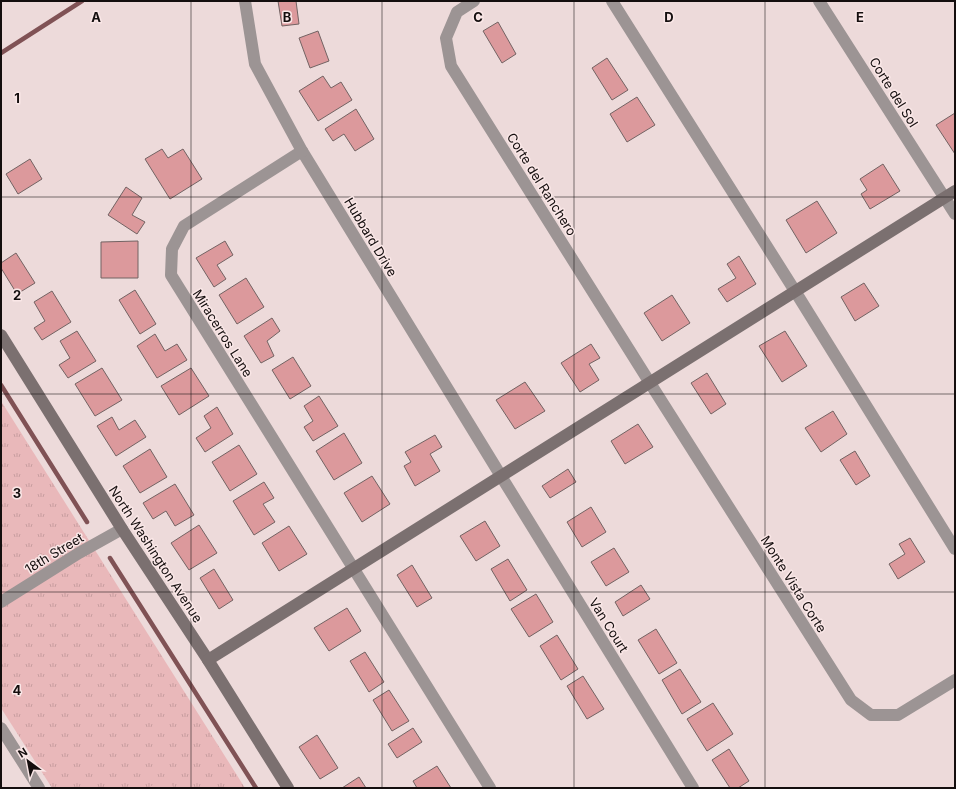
<svg xmlns="http://www.w3.org/2000/svg" width="956" height="789" font-family="Inter,sans-serif">
  <style>
    .grass { fill: url(#grass-tufts) }
    .garden { fill: #e9b8ba }
    .lines { fill: none; stroke-linecap: round; stroke-linejoin: round }
    .stream { stroke: #805255; stroke-width: 4.5 }
    .building { fill: #dc999c; stroke: #736363 }
    .street { stroke: #9c9494; stroke-width: 12 }
    .secondary { stroke: #7b7070; stroke-width: 12 }
    .grid { fill: none; stroke: #140e0e; stroke-width: 1; stroke-opacity: 0.55 }
    .labels { text-anchor: middle; stroke-width: 3; stroke-linejoin: round; paint-order: stroke }
    .street-label { font-size: 13px; fill: #140e0e; stroke: #fae7e7 }
    .grid-label { font-size: 13px; text-anchor: middle; font-weight: bold; fill: #140e0e; stroke: #fae7e7; stroke-width: 3; stroke-linejoin: round; paint-order: stroke }
  </style>
  <defs>
    <pattern id="grass-tufts" width="24" height="20" patternUnits="userSpaceOnUse"><rect width="24" height="20" fill="#e9b8ba"/><path d="M3 7l-1-3M5 7V3M7 7l1-3M15 17l-1-3M17 17v-4M19 17l1-3" fill="none" stroke="#c79d9f"/></pattern>
  </defs>
  <rect width="100%" height="100%" fill="#eddada"/>
  <!-- grass -->
  <polygon class="grass" points="1,401 245,788 52,788 1,708"/>
  <!-- garden -->
  <polygon class="garden" points="166,776 174,788 148,788"/>
  <g class="lines">
    <!-- stream -->
    <g class="stream">
      <polyline points="1,53 82,1"/>
      <polyline points="1,385 87,522"/>
      <polyline points="110,558 256,788"/>
    </g>
  </g>
  <!-- building -->
  <g class="building">
    <polygon points="278,1 296,1 299,24 282,26"/>
    <polygon points="498,22 516,54 502,63 483,31"/>
    <polygon points="318,31 329,61 310,68 299,38"/>
    <polygon points="607,58 628,90 612,100 592,68"/>
    <polygon points="323,76 331,88 341,82 352,100 318,121 299,91"/>
    <polygon points="637,97 655,125 627,142 610,114"/>
    <polygon points="356,109 374,139 355,151 344,134 333,141 325,129"/>
    <polygon points="955,113 955,154 936,125"/>
    <polygon points="162,149 168,158 183,149 202,179 170,199 145,159"/>
    <polygon points="30,159 42,179 18,194 6,174"/>
    <polygon points="883,164 900,191 870,209 861,194 867,190 860,179"/>
    <polygon points="126,187 142,198 132,215 145,222 137,234 108,215"/>
    <polygon points="817,201 837,233 806,253 786,220"/>
    <polygon points="138,241 138,278 101,278 101,242"/>
    <polygon points="225,241 233,255 217,265 226,279 214,287 196,258"/>
    <polygon points="16,253 35,283 17,294 1,268 1,263"/>
    <polygon points="739,256 756,284 727,302 718,289 736,278 727,264"/>
    <polygon points="246,278 264,307 237,324 219,295"/>
    <polygon points="864,283 879,306 855,321 841,297"/>
    <polygon points="135,290 156,324 140,334 119,300"/>
    <polygon points="52,291 71,322 42,340 34,328 45,321 34,302"/>
    <polygon points="672,295 690,323 662,341 644,313"/>
    <polygon points="272,318 280,331 267,341 274,356 261,363 244,336"/>
    <polygon points="77,331 96,361 68,378 59,365 70,358 60,341"/>
    <polygon points="785,331 807,366 782,382 759,346"/>
    <polygon points="155,334 165,351 177,344 187,360 157,378 137,346"/>
    <polygon points="591,344 600,358 589,364 599,380 580,392 561,363"/>
    <polygon points="293,357 311,386 290,399 272,370"/>
    <polygon points="102,368 122,400 95,416 75,384"/>
    <polygon points="191,368 209,396 179,415 161,386"/>
    <polygon points="707,373 726,404 711,414 691,383"/>
    <polygon points="525,382 545,411 515,429 496,400"/>
    <polygon points="319,396 338,426 313,441 304,427 313,421 304,406"/>
    <polygon points="217,407 233,434 205,452 196,438 211,428 204,416"/>
    <polygon points="833,411 847,434 821,452 805,428"/>
    <polygon points="112,417 119,430 135,420 146,437 116,456 97,426"/>
    <polygon points="638,424 653,447 625,464 611,441"/>
    <polygon points="344,433 362,463 334,480 316,451"/>
    <polygon points="435,435 442,447 430,454 440,471 415,486 404,466 411,462 405,452"/>
    <polygon points="239,445 257,474 230,491 212,462"/>
    <polygon points="150,449 167,477 140,493 123,466"/>
    <polygon points="855,451 870,476 856,485 840,460"/>
    <polygon points="568,469 576,482 550,498 542,486"/>
    <polygon points="372,476 390,504 362,522 344,493"/>
    <polygon points="264,482 274,498 263,504 275,522 254,535 233,501"/>
    <polygon points="175,484 194,515 175,526 166,511 153,519 143,503"/>
    <polygon points="591,507 606,532 582,547 567,522"/>
    <polygon points="485,521 500,546 476,561 460,536"/>
    <polygon points="199,525 217,553 189,570 171,543"/>
    <polygon points="289,526 307,554 279,571 262,543"/>
    <polygon points="910,538 925,562 898,579 889,564 905,554 899,544"/>
    <polygon points="614,548 629,572 606,586 591,562"/>
    <polygon points="508,559 527,590 510,601 491,569"/>
    <polygon points="412,565 432,598 417,607 397,575"/>
    <polygon points="214,569 233,600 219,609 200,578"/>
    <polygon points="641,585 650,599 623,616 615,602"/>
    <polygon points="536,594 553,622 529,637 511,609"/>
    <polygon points="347,608 361,631 329,651 314,628"/>
    <polygon points="656,629 677,663 659,674 638,640"/>
    <polygon points="557,635 578,669 561,680 540,646"/>
    <polygon points="365,652 384,682 369,692 350,661"/>
    <polygon points="680,669 701,702 682,714 662,680"/>
    <polygon points="583,676 604,709 587,719 567,686"/>
    <polygon points="389,690 409,721 392,731 373,700"/>
    <polygon points="713,703 733,734 707,751 687,719"/>
    <polygon points="413,728 422,742 397,758 388,744"/>
    <polygon points="317,735 338,768 320,779 299,747"/>
    <polygon points="729,749 749,781 738,788 730,788 712,760"/>
    <polygon points="437,766 451,788 417,788 413,781"/>
    <polygon points="359,777 366,788 342,788"/>
  </g>
  <g class="lines">
    <!-- street -->
    <g class="street">
      <polyline points="245,1 255,64 302,151 501,476 693,788"/>
      <polyline points="474,1 457,12 446,38 451,66 650,383 851,700 871,715 898,715 955,680"/>
      <polyline points="612,1 795,291 955,549"/>
      <polyline points="819,1 955,214"/>
      <polyline points="302,151 184,226 172,249 171,275 490,788"/>
      <polyline points="1,602 79,553 122,529"/>
      <polyline points="1,728 39,788"/>
    </g>
    <!-- secondary -->
    <g class="secondary">
      <polyline points="1,335 122,529 208,660 288,788"/>
      <polyline points="208,660 955,191"/>
    </g>
  </g>
  <!-- grid -->
  <path class="grid" d="M191,1V788M382,1V788M574,1V788M765,1V788M1,197H955M1,394H955M1,592H955"/>
  <g class="labels">
    <!-- street labels -->
    <g class="street-label">
      <text transform="translate(894 92) rotate(58)" y="5">Corte del Sol</text>
      <text transform="translate(542 184) rotate(58)" y="5">Corte del Ranchero</text>
      <text transform="translate(371 237) rotate(59)" y="5">Hubbard Drive</text>
      <text transform="translate(223 333) rotate(58)" y="5">Miracerros Lane</text>
      <text transform="translate(54 553) rotate(-31)" y="5">18th Street</text>
      <text transform="translate(156 554) rotate(57)" y="5">North Washington Avenue</text>
      <text transform="translate(794 584) rotate(58)" y="5">Monte Vista Corte</text>
      <text transform="translate(609 625) rotate(58)" y="5">Van Court</text>
    </g>
  </g>
  <g class="grid-label">
    <text x="96" y="22">A</text>
    <text x="287" y="22">B</text>
    <text x="478" y="22">C</text>
    <text x="669" y="22">D</text>
    <text x="860" y="22">E</text>
    <text x="17" y="103">1</text>
    <text x="17" y="300">2</text>
    <text x="17" y="498">3</text>
    <text x="17" y="695">4</text>
  </g>
  <!-- border -->
  <rect width="956" height="789" fill="none" stroke="#140e0e" stroke-width="4"/>
  <!-- north arrow -->
  <g transform="translate(28 761) rotate(328)" stroke="#fae7e7" stroke-width="3" paint-order="stroke">
  <path d="M0-3L7 15L0 10L-7 15Z" fill="#140e0e"/>
  <text y="-6" font-size="11" font-weight="bold" text-anchor="middle" fill="#140e0e">N</text>
  </g>
</svg>
